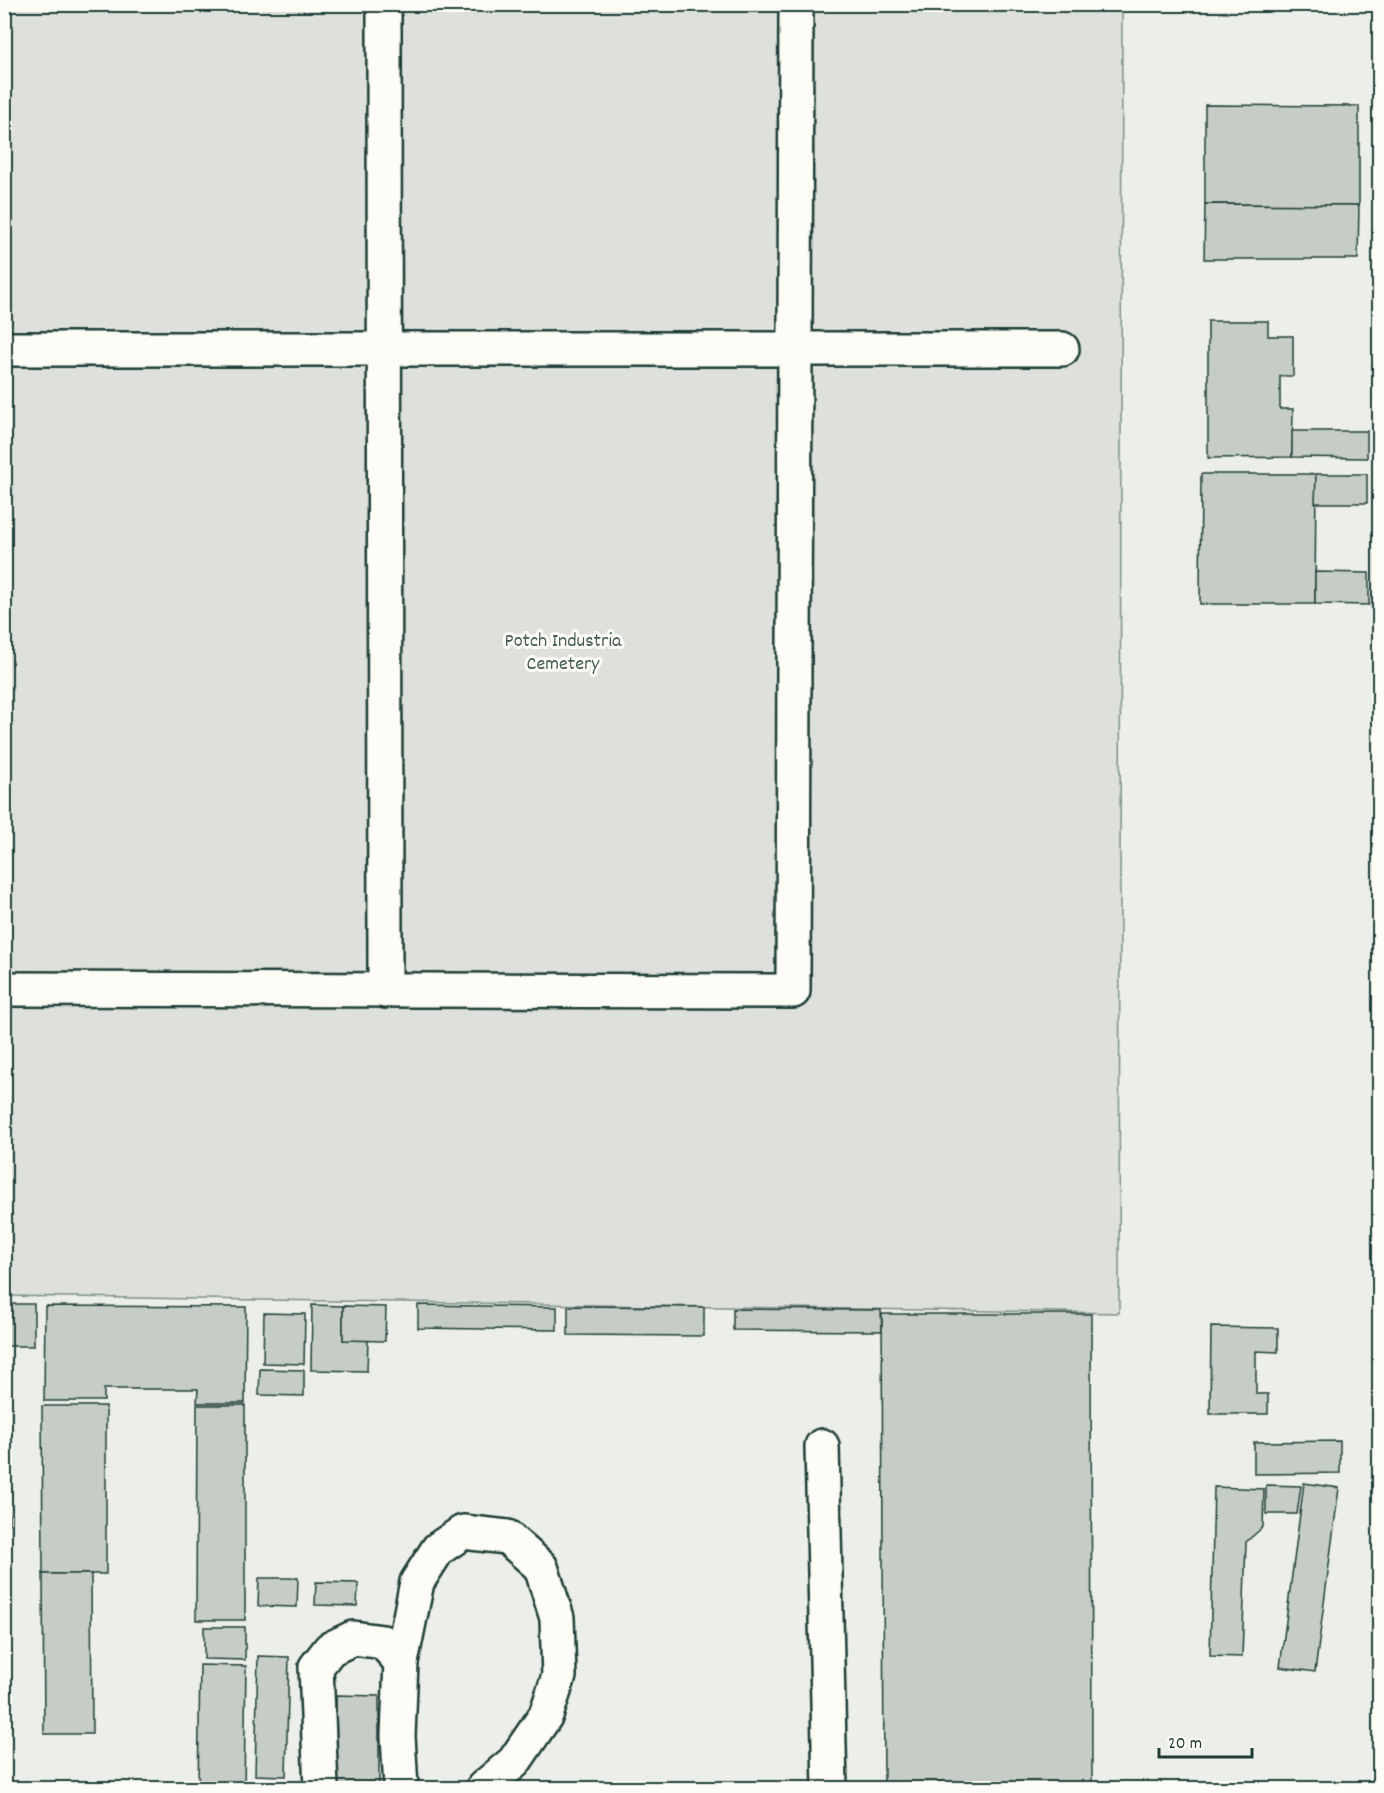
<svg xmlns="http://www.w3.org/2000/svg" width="1384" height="1793" font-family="Dekko,sans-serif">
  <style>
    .built { fill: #eceee9 }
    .green { fill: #dde0db; stroke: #7e8e88; stroke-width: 1.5 }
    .building { fill: #c6cdc7; stroke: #1f3d34; stroke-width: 1.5 }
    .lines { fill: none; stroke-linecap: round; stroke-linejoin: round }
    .minor-casing { stroke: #1f3d34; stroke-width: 38 }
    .minor { stroke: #fdfcf7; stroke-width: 33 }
    .labels { text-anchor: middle; stroke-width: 6; stroke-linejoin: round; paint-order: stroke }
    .park-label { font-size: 20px; fill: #455e55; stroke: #fdfcf7 }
  </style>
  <rect width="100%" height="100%" fill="#fdfcf7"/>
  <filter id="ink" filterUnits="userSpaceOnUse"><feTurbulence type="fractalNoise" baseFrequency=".0167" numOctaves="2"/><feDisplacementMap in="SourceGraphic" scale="12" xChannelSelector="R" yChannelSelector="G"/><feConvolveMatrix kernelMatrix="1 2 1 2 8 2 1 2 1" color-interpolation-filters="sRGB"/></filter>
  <g filter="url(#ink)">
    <!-- built -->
    <rect class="built" x="5" y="5" width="1374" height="1783"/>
    <!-- green -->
    <polygon class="green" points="5,5 1122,5 1119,1313 5,1296"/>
    <!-- building -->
    <g class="building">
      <polygon points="1205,105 1359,106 1359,205 1205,204"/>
      <polygon points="1205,204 1359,205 1358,259 1204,259"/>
      <polygon points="1208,321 1268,321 1268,336 1293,336 1293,376 1280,376 1280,409 1293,409 1292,457 1208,458"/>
      <polygon points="1292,431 1367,431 1367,458 1292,457"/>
      <polygon points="1201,474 1316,474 1315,604 1200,604"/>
      <polygon points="1316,474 1367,474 1367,503 1315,503"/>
      <polygon points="1315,572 1369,573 1369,605 1315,604"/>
      <rect x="4" y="1304" width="30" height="42"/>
      <polygon points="312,1305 343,1306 343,1340 368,1340 367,1371 311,1370"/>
      <polygon points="418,1305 557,1307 557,1330 418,1328"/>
      <polygon points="45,1306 246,1307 245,1403 197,1403 198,1389 104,1389 104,1401 44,1401"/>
      <polygon points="343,1306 386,1307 385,1341 343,1340"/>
      <polygon points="568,1306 704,1307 704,1336 568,1335"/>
      <polygon points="733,1309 881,1310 882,1331 733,1330"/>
      <polygon points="264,1313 305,1314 304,1364 263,1363"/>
      <polygon points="882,1314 1091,1314 1092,1788 884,1788"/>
      <polygon points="1211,1327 1278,1328 1278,1352 1256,1351 1256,1394 1268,1394 1268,1414 1210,1414"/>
      <polygon points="260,1369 304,1370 304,1396 259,1395"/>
      <rect x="4" y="1382" width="5" height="208"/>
      <polygon points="197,1405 245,1405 245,1620 196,1620"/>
      <polygon points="42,1406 106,1406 106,1574 43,1574"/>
      <polygon points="1340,1441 1340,1473 1254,1474 1254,1442"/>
      <polygon points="1304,1483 1339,1488 1315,1672 1280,1667"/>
      <polygon points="1266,1485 1301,1486 1297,1514 1266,1514"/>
      <polygon points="1214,1487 1264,1489 1263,1527 1246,1542 1242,1657 1210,1656"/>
      <polygon points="43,1574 91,1574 92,1734 44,1734"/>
      <polygon points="259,1578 298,1578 297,1607 258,1606"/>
      <polygon points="316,1582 358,1583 357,1606 315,1605"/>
      <polygon points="4,1595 10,1595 9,1662 4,1662"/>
      <polygon points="204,1627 245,1627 245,1660 204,1659"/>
      <polygon points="258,1656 289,1657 286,1776 255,1775"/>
      <polygon points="200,1665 246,1666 244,1788 198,1788"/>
      <polygon points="336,1695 379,1696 379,1788 336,1788"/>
    </g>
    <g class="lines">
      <defs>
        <g id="minor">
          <polyline points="384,4 385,991"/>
          <polyline points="4,349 1062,349"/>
          <polyline points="4,989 793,991 796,4"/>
          <polyline points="822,1446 830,1788"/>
          <polyline points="321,1788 316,1667 330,1649 353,1638 383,1642 401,1662"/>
          <polyline points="401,1788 398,1736 401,1662 417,1582 438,1549 463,1532 507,1537 541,1567 557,1618 559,1676 546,1715 514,1762 483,1788"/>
        </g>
      </defs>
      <!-- minor casing -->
      <use href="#minor" class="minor-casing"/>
      <!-- minor -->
      <use href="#minor" class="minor"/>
    </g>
  </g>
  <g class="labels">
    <!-- park labels -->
    <g class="park-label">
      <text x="563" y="646">Potch Industria<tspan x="563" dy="23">Cemetery</tspan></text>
    </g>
  </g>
  <!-- margin -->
  <rect width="1384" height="1793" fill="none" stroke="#fdfcf7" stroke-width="24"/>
  <rect x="12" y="12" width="1360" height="1769" fill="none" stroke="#1f3d34" stroke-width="2" filter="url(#ink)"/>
  <!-- scale -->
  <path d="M1159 1748v9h93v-9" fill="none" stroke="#1f3d34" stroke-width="3"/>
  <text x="1168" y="1748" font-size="18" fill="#1f3d34" stroke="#fdfcf7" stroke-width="4.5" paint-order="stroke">20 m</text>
</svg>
